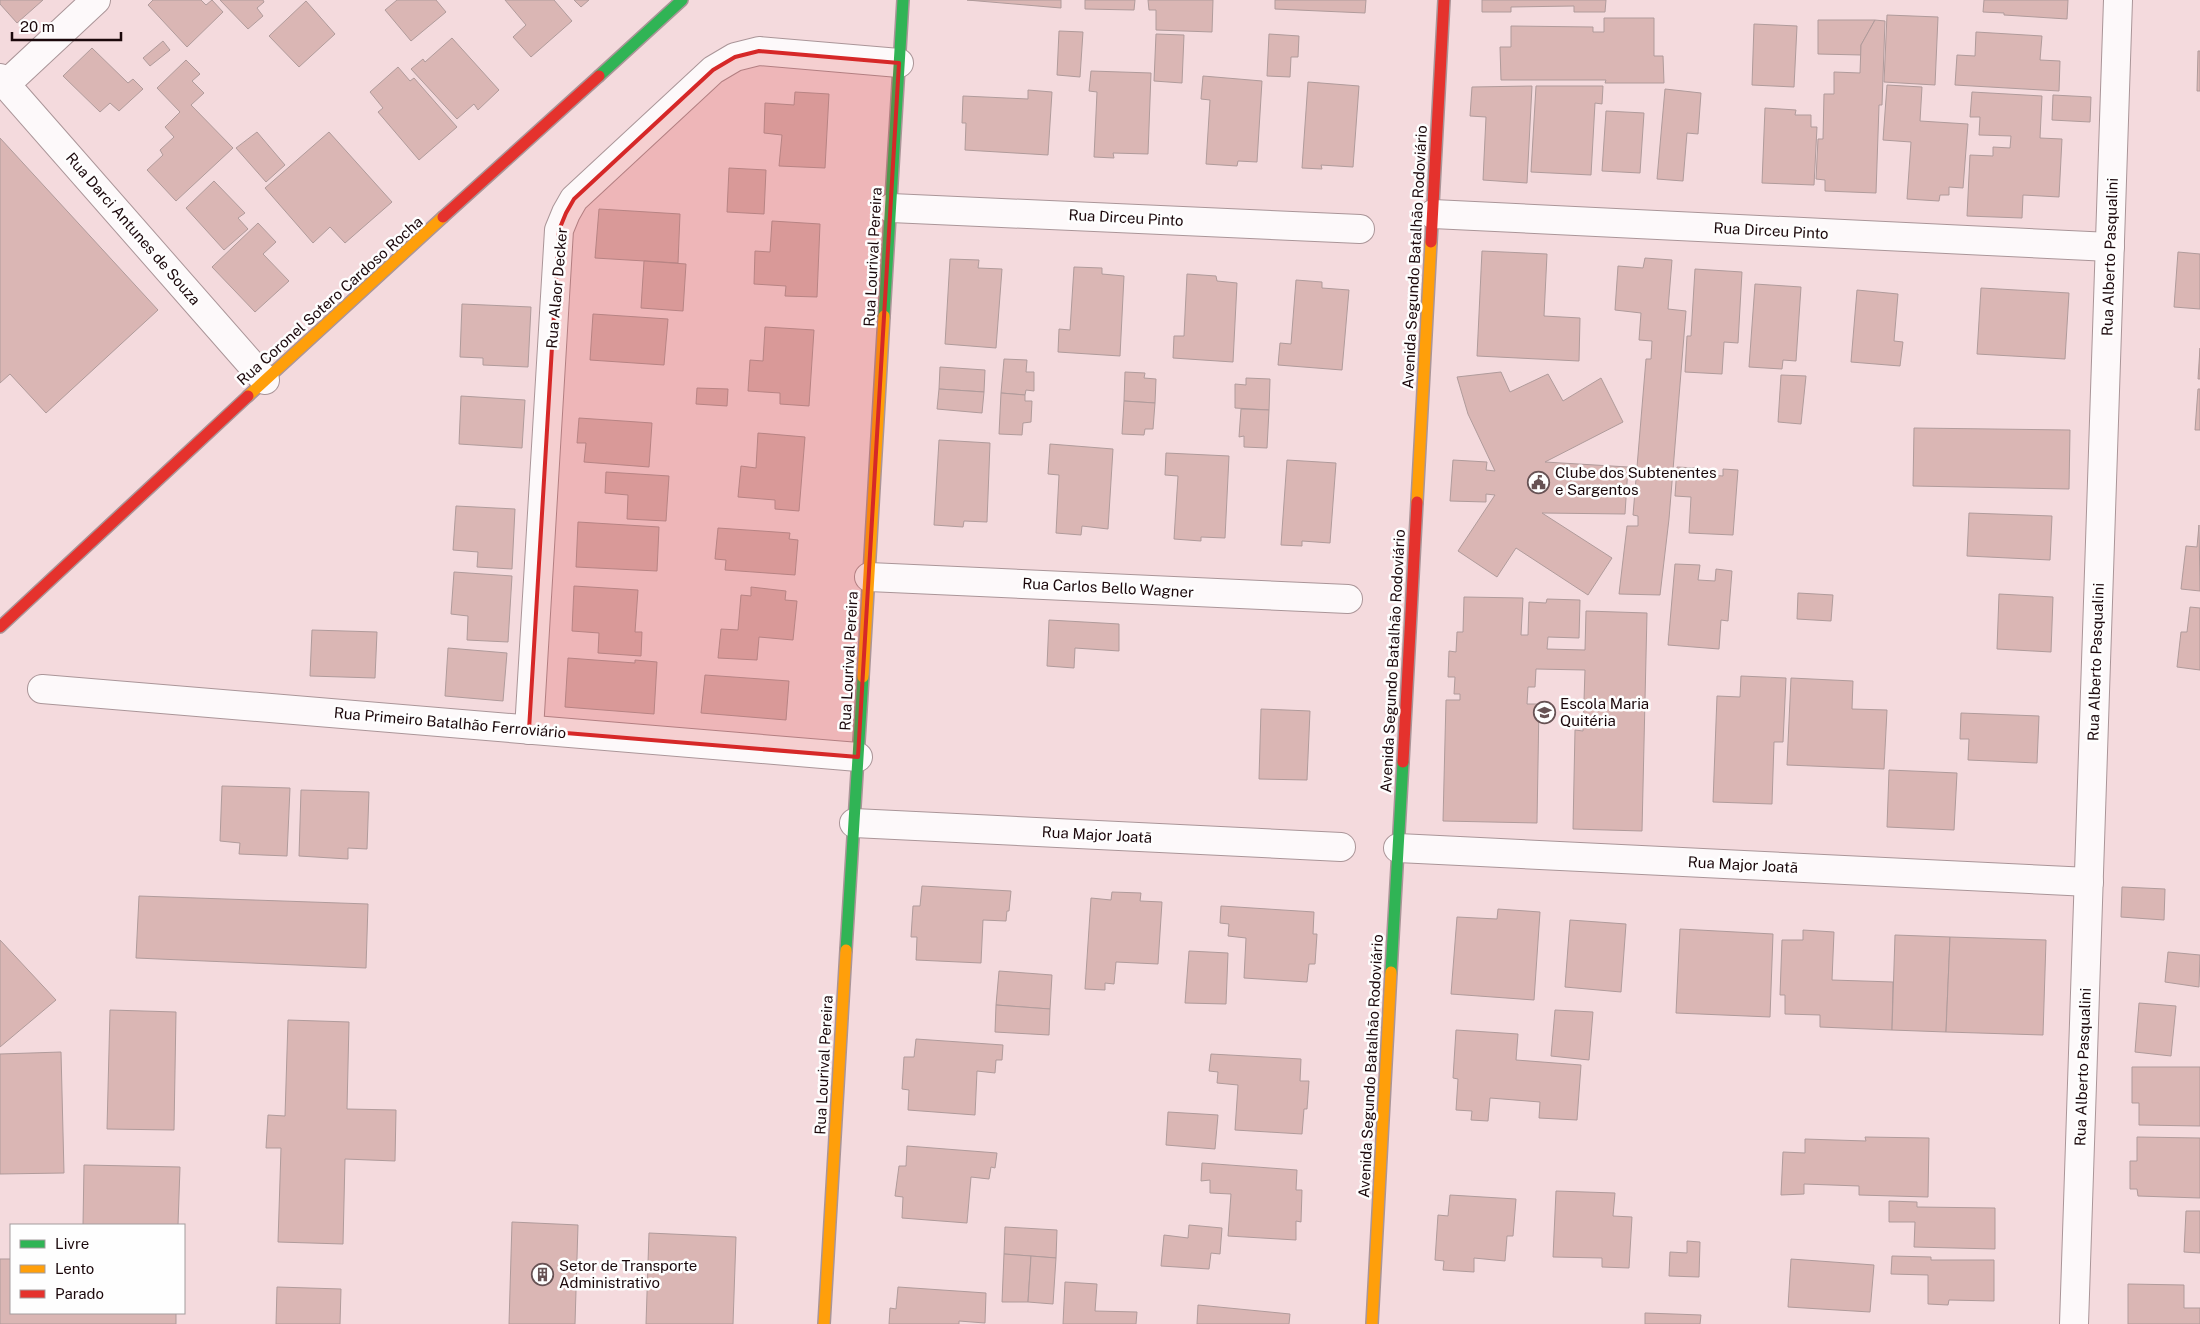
<svg xmlns="http://www.w3.org/2000/svg" width="2200" height="1324" font-family="'Public Sans',sans-serif">
  <style>
    .building { fill: #dab6b4; stroke: #b09b9b }
    .lines { fill: none; stroke-linecap: round; stroke-linejoin: round }
    .street-casing { stroke: #aa9598; stroke-width: 30 }
    .fast-casing { stroke: #aa9598; stroke-width: 14 }
    .slow-casing { stroke: #aa9598; stroke-width: 14 }
    .jam-casing { stroke: #aa9598; stroke-width: 14 }
    .street { stroke: #fdf9fa; stroke-width: 28 }
    .fast { stroke: #30b455; stroke-width: 11 }
    .slow { stroke: #ff9f0a; stroke-width: 11 }
    .jam { stroke: #e5322d; stroke-width: 11 }
    .marked { fill: #d62828; fill-opacity: 0.2; stroke: #d62828; stroke-width: 4; stroke-linejoin: round }
    .labels { text-anchor: middle; stroke-width: 5; stroke-linejoin: round; paint-order: stroke }
    .street-label { font-size: 15px; fill: #1b080b; stroke: #fefefe }
    .poi-label { font-size: 15px; fill: #1b080b; stroke: #fefefe; text-anchor: start }
  </style>
  <rect width="100%" height="100%" fill="#f4dadd"/>
  <!-- building -->
  <g class="building">
    <polygon points="0,0 43,0 17,23 0,4"/>
    <polygon points="153,0 201,0 206,5 212,0 223,12 187,47 148,5"/>
    <polygon points="220,0 263,0 264,2 257,8 263,16 248,29"/>
    <polygon points="397,0 436,0 446,12 411,41 385,10"/>
    <polygon points="505,0 554,0 572,21 531,57 513,37 526,25"/>
    <polygon points="574,0 589,0 581,7"/>
    <polygon points="967,0 1061,0 1061,8"/>
    <polygon points="1085,0 1135,0 1134,10 1085,9"/>
    <polygon points="1148,0 1213,0 1212,32 1156,30 1156,10 1149,10"/>
    <polygon points="1275,0 1366,0 1365,13 1275,9"/>
    <polygon points="1482,0 1606,0 1605,12 1574,12 1574,6 1511,7 1511,12 1482,12"/>
    <polygon points="1984,0 2068,0 2067,19 2004,15 2004,13 1983,12"/>
    <polygon points="306,1 335,34 299,67 269,36"/>
    <polygon points="1887,15 1938,17 1935,85 1884,82"/>
    <polygon points="1604,18 1654,18 1654,56 1663,56 1664,83 1605,83 1606,80 1501,80 1500,47 1511,47 1511,26 1593,27 1593,32 1604,32"/>
    <polygon points="1818,20 1875,20 1861,45 1861,55 1818,54"/>
    <polygon points="1875,20 1885,21 1882,105 1879,105 1876,193 1825,191 1825,180 1816,179 1818,139 1823,139 1824,94 1834,94 1834,72 1860,73 1861,45"/>
    <polygon points="1754,24 1797,26 1794,87 1752,85"/>
    <polygon points="1059,31 1083,32 1080,77 1057,75"/>
    <polygon points="1976,32 2042,36 2040,60 2060,61 2059,91 1955,85 1957,55 1975,56"/>
    <polygon points="1156,34 1184,35 1182,83 1154,81"/>
    <polygon points="1269,34 1299,36 1298,57 1291,57 1290,77 1267,76"/>
    <polygon points="452,38 499,90 478,110 474,104 457,119 411,69 423,59 425,62"/>
    <polygon points="163,41 170,50 150,66 143,58"/>
    <polygon points="92,48 128,83 133,79 143,89 119,111 110,103 100,112 63,76"/>
    <polygon points="2198,51 2200,51 2200,91 2197,91"/>
    <polygon points="186,60 200,74 192,81 204,93 191,105 233,148 176,201 147,170 163,155 160,150 174,137 165,127 180,112 157,88"/>
    <polygon points="398,67 410,81 414,78 457,127 419,160 378,112 383,108 370,92"/>
    <polygon points="1091,71 1151,73 1148,154 1113,153 1114,158 1094,157 1097,92 1089,91"/>
    <polygon points="1203,76 1262,81 1257,162 1238,161 1237,166 1206,164 1210,100 1201,99"/>
    <polygon points="1308,82 1359,86 1353,167 1321,165 1322,169 1302,168"/>
    <polygon points="1887,85 1922,87 1920,121 1968,124 1963,188 1949,187 1949,195 1940,195 1939,201 1907,199 1911,142 1883,140"/>
    <polygon points="1532,86 1527,183 1483,180 1486,117 1470,116 1472,87"/>
    <polygon points="1536,86 1603,86 1602,104 1595,103 1591,175 1531,172"/>
    <polygon points="1665,89 1701,93 1698,134 1687,133 1683,181 1657,179"/>
    <polygon points="1028,90 1052,92 1048,155 965,150 966,123 962,123 963,96 1028,99"/>
    <polygon points="795,92 829,94 825,168 779,166 782,135 764,133 765,103 794,105"/>
    <polygon points="1972,92 2042,96 2040,138 2062,139 2059,197 2023,195 2022,218 1967,216 1970,155 1993,156 1993,147 2010,148 2011,136 1979,135 1980,117 1970,117"/>
    <polygon points="2053,95 2091,97 2090,122 2052,120"/>
    <polygon points="1765,108 1796,110 1795,115 1811,115 1811,127 1817,127 1814,185 1762,183"/>
    <polygon points="1606,111 1644,113 1640,173 1602,171"/>
    <polygon points="257,132 285,165 266,182 236,148"/>
    <polygon points="329,132 392,202 345,243 330,227 313,243 265,188"/>
    <polygon points="0,138 158,310 46,413 10,374 0,383"/>
    <polygon points="729,168 766,170 764,214 727,212"/>
    <polygon points="214,181 245,213 238,218 248,229 224,250 186,208"/>
    <polygon points="599,209 680,214 678,263 595,258"/>
    <polygon points="772,221 820,224 817,297 785,296 786,286 754,284 755,251 770,252"/>
    <polygon points="258,223 276,242 263,254 289,281 255,312 212,267"/>
    <polygon points="1482,251 1547,254 1544,316 1580,318 1579,361 1477,356"/>
    <polygon points="2178,252 2200,254 2200,309 2174,307"/>
    <polygon points="1645,258 1672,260 1668,309 1686,311 1669,519 1660,595 1619,594 1627,526 1638,526 1638,516 1633,515 1646,359 1651,359 1652,341 1639,340 1641,313 1615,310 1618,266 1643,268"/>
    <polygon points="950,259 979,260 978,268 1002,269 996,348 945,344"/>
    <polygon points="644,261 686,264 683,311 641,308"/>
    <polygon points="1074,267 1102,268 1102,274 1124,276 1120,356 1058,352 1059,329 1070,330"/>
    <polygon points="1695,269 1742,272 1738,343 1724,342 1722,374 1685,372 1687,336 1691,336"/>
    <polygon points="1187,274 1216,276 1217,281 1237,283 1233,362 1173,358 1174,336 1184,336"/>
    <polygon points="1296,280 1322,282 1322,288 1349,290 1342,370 1278,365 1280,343 1291,344"/>
    <polygon points="1755,284 1801,287 1796,361 1783,360 1782,369 1749,367"/>
    <polygon points="1981,288 2069,293 2065,359 1977,354"/>
    <polygon points="1857,290 1898,294 1894,341 1903,342 1900,366 1851,362"/>
    <polygon points="462,304 531,307 528,367 483,365 483,358 460,357"/>
    <polygon points="593,314 668,319 664,365 590,360"/>
    <polygon points="765,327 814,330 809,406 780,404 780,393 748,391 750,360 763,361"/>
    <polygon points="2200,348 2200,379 2198,379"/>
    <polygon points="1004,359 1027,360 1026,372 1034,372 1034,391 1026,390 1025,395 1001,393"/>
    <polygon points="940,367 985,370 984,392 939,389"/>
    <polygon points="1125,372 1145,373 1144,378 1156,379 1155,403 1124,401"/>
    <polygon points="1501,372 1510,392 1548,374 1563,401 1601,378 1623,422 1545,462 1628,467 1625,514 1542,513 1612,558 1588,595 1516,548 1497,577 1458,551 1495,495 1486,494 1486,502 1450,501 1453,460 1487,462 1486,470 1495,471 1468,414 1457,377"/>
    <polygon points="1781,375 1806,376 1801,424 1778,422"/>
    <polygon points="1246,378 1270,379 1269,410 1235,408 1235,384 1246,385"/>
    <polygon points="697,388 728,389 727,406 696,404"/>
    <polygon points="939,389 984,392 982,413 937,409"/>
    <polygon points="2198,389 2200,389 2200,430 2195,430"/>
    <polygon points="1001,393 1025,395 1025,401 1032,401 1031,422 1023,423 1022,435 999,434"/>
    <polygon points="461,396 525,400 522,448 459,444"/>
    <polygon points="1124,401 1155,403 1153,429 1145,429 1144,435 1122,434"/>
    <polygon points="1241,409 1269,410 1267,448 1244,447 1244,436 1239,437"/>
    <polygon points="579,418 652,423 649,467 584,462 586,443 577,443"/>
    <polygon points="1914,428 2070,430 2069,489 1913,486"/>
    <polygon points="758,433 805,437 799,511 775,509 775,500 738,497 741,466 756,468"/>
    <polygon points="939,440 990,443 987,522 964,521 963,527 934,525"/>
    <polygon points="1050,444 1113,449 1108,529 1082,526 1081,535 1056,533 1059,475 1048,474"/>
    <polygon points="1166,453 1229,456 1225,538 1201,537 1201,541 1174,539 1178,476 1165,475"/>
    <polygon points="1287,460 1336,463 1330,543 1302,541 1302,546 1281,545"/>
    <polygon points="1677,467 1695,468 1696,474 1723,476 1723,469 1738,470 1733,535 1689,533 1691,497 1675,496"/>
    <polygon points="606,472 669,476 666,521 627,519 628,495 605,493"/>
    <polygon points="456,506 515,509 512,569 477,567 478,552 453,550"/>
    <polygon points="1969,513 2052,516 2050,560 1967,556"/>
    <polygon points="578,522 659,527 657,571 576,567"/>
    <polygon points="2199,525 2200,591 2181,589 2186,546 2197,547"/>
    <polygon points="718,528 790,533 789,539 798,540 795,575 725,570 726,560 715,559"/>
    <polygon points="1675,564 1700,565 1698,580 1715,581 1716,569 1732,571 1728,621 1721,620 1719,649 1668,645"/>
    <polygon points="454,572 512,576 508,642 467,640 468,616 451,614"/>
    <polygon points="574,586 638,590 635,632 642,632 641,656 598,653 599,633 572,631"/>
    <polygon points="751,587 786,591 785,600 797,601 793,640 759,637 757,660 718,658 721,629 738,630 741,595 751,596"/>
    <polygon points="1798,593 1833,595 1831,621 1797,619"/>
    <polygon points="1999,594 2053,597 2051,652 1997,649"/>
    <polygon points="1464,597 1523,598 1521,635 1528,635 1529,602 1546,603 1547,599 1580,600 1579,638 1548,637 1547,649 1585,650 1586,611 1647,613 1642,831 1573,829 1575,730 1583,731 1585,670 1536,669 1535,687 1528,687 1527,704 1539,704 1537,823 1443,821 1446,700 1460,700 1460,694 1454,694 1455,677 1448,677 1449,651 1456,652 1457,632 1463,632"/>
    <polygon points="2190,607 2200,608 2200,670 2177,667 2181,632 2187,632"/>
    <polygon points="1049,620 1119,624 1119,651 1075,648 1074,668 1047,666"/>
    <polygon points="312,630 377,632 375,678 310,676"/>
    <polygon points="448,648 507,653 503,701 445,696"/>
    <polygon points="568,658 635,663 635,660 657,662 654,714 565,707"/>
    <polygon points="705,675 789,681 786,720 701,713"/>
    <polygon points="1741,676 1786,678 1783,742 1774,742 1772,804 1713,802 1717,696 1740,697"/>
    <polygon points="1791,678 1853,681 1852,709 1887,710 1884,769 1787,765"/>
    <polygon points="1261,709 1310,711 1307,780 1259,779"/>
    <polygon points="1961,713 2039,716 2037,763 1968,760 1969,739 1960,739"/>
    <polygon points="1889,770 1957,773 1954,830 1887,827"/>
    <polygon points="222,786 290,788 287,856 239,854 240,843 220,841"/>
    <polygon points="301,790 369,792 367,849 348,848 348,859 299,856"/>
    <polygon points="922,886 1011,891 1009,911 1007,911 1006,921 983,920 981,963 916,960 917,937 911,937 913,906 920,906"/>
    <polygon points="2122,887 2165,889 2164,920 2121,917"/>
    <polygon points="1112,892 1141,893 1140,901 1162,902 1158,964 1116,962 1114,984 1105,983 1105,990 1085,989 1091,898 1111,900"/>
    <polygon points="139,896 368,904 366,968 136,958"/>
    <polygon points="1221,906 1314,912 1313,934 1317,934 1315,964 1309,964 1307,982 1244,978 1246,938 1228,936 1229,924 1220,923"/>
    <polygon points="1498,909 1540,912 1534,1000 1451,994 1457,917 1497,919"/>
    <polygon points="1570,920 1626,924 1621,992 1565,987"/>
    <polygon points="1680,929 1773,934 1770,1017 1676,1013"/>
    <polygon points="1803,930 1834,932 1832,980 1893,982 1892,1030 1820,1027 1820,1015 1785,1014 1785,995 1780,995 1782,940 1803,940"/>
    <polygon points="1895,935 1950,937 1946,1032 1892,1030"/>
    <polygon points="1950,937 2046,940 2043,1035 1946,1032"/>
    <polygon points="0,940 56,1000 0,1047"/>
    <polygon points="1189,951 1228,953 1226,1004 1185,1003"/>
    <polygon points="2168,952 2200,955 2199,987 2165,982"/>
    <polygon points="999,971 1052,975 1050,1009 996,1005"/>
    <polygon points="2139,1003 2176,1006 2171,1056 2135,1052"/>
    <polygon points="996,1005 1050,1009 1049,1035 995,1032"/>
    <polygon points="110,1010 176,1012 174,1130 107,1129"/>
    <polygon points="1555,1010 1593,1012 1589,1060 1551,1056"/>
    <polygon points="288,1020 349,1022 347,1109 396,1110 395,1161 345,1159 343,1244 278,1242 281,1148 266,1148 268,1115 285,1116"/>
    <polygon points="1456,1030 1518,1034 1516,1060 1581,1065 1577,1120 1539,1118 1540,1102 1490,1098 1488,1121 1471,1120 1472,1111 1456,1110 1458,1079 1453,1078"/>
    <polygon points="916,1039 1003,1045 1002,1060 996,1060 995,1073 977,1071 975,1115 908,1110 909,1090 902,1089 904,1057 914,1057"/>
    <polygon points="61,1052 64,1173 0,1174 0,1054"/>
    <polygon points="1211,1054 1301,1059 1300,1081 1309,1081 1307,1109 1304,1109 1302,1134 1235,1130 1238,1085 1217,1083 1218,1072 1209,1071"/>
    <polygon points="2132,1067 2200,1067 2200,1126 2139,1125 2139,1103 2132,1103"/>
    <polygon points="1168,1112 1218,1115 1215,1149 1166,1145"/>
    <polygon points="1865,1137 1929,1138 1928,1197 1859,1195 1859,1186 1804,1184 1804,1194 1781,1195 1783,1152 1805,1153 1805,1139 1866,1141"/>
    <polygon points="2137,1137 2200,1138 2200,1198 2138,1196 2137,1189 2130,1189 2130,1161 2137,1161"/>
    <polygon points="907,1146 997,1153 995,1168 991,1167 989,1179 971,1177 967,1223 902,1218 903,1197 895,1196 899,1166 906,1166"/>
    <polygon points="1202,1163 1297,1170 1296,1190 1302,1190 1301,1222 1296,1221 1296,1240 1228,1236 1231,1194 1210,1193 1210,1180 1201,1181"/>
    <polygon points="84,1165 180,1167 178,1225 83,1225"/>
    <polygon points="1556,1191 1615,1193 1613,1216 1632,1217 1629,1268 1602,1267 1602,1258 1553,1257"/>
    <polygon points="1450,1195 1516,1199 1513,1236 1507,1236 1505,1261 1474,1258 1474,1272 1443,1270 1444,1261 1435,1260 1438,1215 1448,1216"/>
    <polygon points="1889,1201 1917,1202 1917,1207 1995,1208 1995,1249 1914,1247 1915,1222 1889,1222"/>
    <polygon points="2186,1211 2200,1211 2200,1253 2184,1252"/>
    <polygon points="512,1222 578,1225 575,1324 509,1324"/>
    <polygon points="1189,1225 1222,1228 1220,1254 1211,1253 1209,1269 1161,1266 1164,1235 1188,1238"/>
    <polygon points="1005,1227 1057,1230 1056,1258 1004,1254"/>
    <polygon points="649,1233 736,1237 733,1324 646,1324"/>
    <polygon points="1687,1241 1700,1242 1699,1277 1669,1276 1670,1252 1687,1253"/>
    <polygon points="1004,1254 1031,1256 1028,1302 1002,1302"/>
    <polygon points="1031,1256 1056,1258 1053,1304 1028,1302"/>
    <polygon points="1892,1256 1931,1257 1931,1260 1994,1260 1994,1301 1949,1300 1948,1305 1928,1304 1928,1275 1891,1274"/>
    <polygon points="0,1259 11,1259 11,1313 176,1313 176,1324 0,1324"/>
    <polygon points="1791,1259 1874,1265 1870,1312 1788,1307"/>
    <polygon points="1065,1282 1097,1284 1095,1311 1137,1312 1136,1324 1063,1324"/>
    <polygon points="2128,1284 2184,1285 2184,1308 2200,1308 2200,1324 2128,1324"/>
    <polygon points="277,1287 341,1289 340,1324 276,1324"/>
    <polygon points="898,1287 986,1293 985,1323 959,1321 959,1324 889,1324 890,1308 896,1309"/>
    <polygon points="1198,1305 1290,1314 1289,1324 1197,1324"/>
    <polygon points="1645,1313 1701,1315 1700,1324 1645,1324"/>
  </g>
  <g class="lines">
    <defs>
      <g id="street">
        <polyline points="0,78 265,380"/>
        <polyline points="6,84 96,0"/>
        <polyline points="891,208 1360,229"/>
        <polyline points="1433,214 2110,247"/>
        <polyline points="869,577 1348,599"/>
        <polyline points="42,689 858,757"/>
        <polyline points="529,730 559,230 566,213 574,199 713,70 735,57 759,51 899,63"/>
        <polyline points="854,823 1341,847"/>
        <polyline points="1398,848 2089,882"/>
        <polyline points="2074,1324 2118,0"/>
      </g>
      <g id="fast">
        <polyline points="599,76 682,0"/>
        <polyline points="884,316 903,0"/>
        <polyline points="846,950 863,677"/>
        <polyline points="1391,972 1403,762"/>
      </g>
      <g id="slow">
        <polyline points="248,396 443,217"/>
        <polyline points="1417,502 1431,242"/>
        <polyline points="863,677 884,316"/>
        <polyline points="824,1324 846,950"/>
        <polyline points="1372,1324 1391,972"/>
      </g>
      <g id="jam">
        <polyline points="443,217 599,76"/>
        <polyline points="1431,242 1444,0"/>
        <polyline points="0,627 248,396"/>
        <polyline points="1403,762 1417,502"/>
      </g>
    </defs>
    <!-- street casing -->
    <use href="#street" class="street-casing"/>
    <!-- fast casing -->
    <use href="#fast" class="fast-casing"/>
    <!-- slow casing -->
    <use href="#slow" class="slow-casing"/>
    <!-- jam casing -->
    <use href="#jam" class="jam-casing"/>
    <!-- street -->
    <use href="#street" class="street"/>
    <!-- fast -->
    <use href="#fast" class="fast"/>
    <!-- slow -->
    <use href="#slow" class="slow"/>
    <!-- jam -->
    <use href="#jam" class="jam"/>
  </g>
  <!-- marked area -->
  <path class="marked" d="M759,51L899,63L858,757L529,730L559,230L566,213L574,199L713,70L735,57Z"/>
  <!-- icons -->
  <defs>
    <symbol id="civic-ring" viewBox="-11 -11 22 22"><circle r="9.5" fill="#fefefe" stroke="#675254" stroke-width="1.5"/><path d="M-.6-6.5H3V-4.5H.6V-3L4-1V1h2V6H-6V1h2V-1L-.6-3ZM-1.2 2.5V6h2.4V2.5Z" fill="#675254"/></symbol>
    <symbol id="school-ring" viewBox="-11 -11 22 22"><circle r="9.5" fill="#fefefe" stroke="#675254" stroke-width="1.5"/><path d="M0-5L7-2L0 1L-7-2ZM-4 1L0 2.5L4 1V4Q0 6-4 4Z" fill="#675254"/></symbol>
    <symbol id="building-ring" viewBox="-11 -11 22 22"><circle r="9.5" fill="#fefefe" stroke="#675254" stroke-width="1.5"/><path d="M-4-6H4V6H1V3H-1V6H-4ZM-2.5-4.3h1.7v1.8h-1.7ZM.8-4.3h1.7v1.8H.8ZM-2.5-1h1.7V.8h-1.7ZM.8-1h1.7V.8H.8Z" fill="#675254"/></symbol>
  </defs>
  <g fill-rule="evenodd">
    <use href="#civic-ring" x="1526" y="470" width="25" height="25"/>
    <use href="#school-ring" x="1532" y="700" width="25" height="25"/>
    <use href="#building-ring" x="530" y="1262" width="25" height="25"/>
  </g>
  <g class="labels">
    <!-- street labels -->
    <g class="street-label">
      <text transform="translate(1126 218) rotate(3)" y="5">Rua Dirceu Pinto</text>
      <text transform="translate(133 229) rotate(49)" y="5">Rua Darci Antunes de Souza</text>
      <text transform="translate(1771 231) rotate(3)" y="5">Rua Dirceu Pinto</text>
      <text transform="translate(873 257) rotate(-87)" y="5">Rua Lourival Pereira</text>
      <text transform="translate(1415 257) rotate(-87)" y="5">Avenida Segundo Batalhão Rodoviário</text>
      <text transform="translate(2110 257) rotate(-88)" y="5">Rua Alberto Pasqualini</text>
      <text transform="translate(557 288) rotate(-85)" y="5">Rua Alaor Decker</text>
      <text transform="translate(330 301) rotate(-42)" y="5">Rua Coronel Sotero Cardoso Rocha</text>
      <text transform="translate(1108 588) rotate(3)" y="5">Rua Carlos Bello Wagner</text>
      <text transform="translate(849 661) rotate(-87)" y="5">Rua Lourival Pereira</text>
      <text transform="translate(1393 661) rotate(-87)" y="5">Avenida Segundo Batalhão Rodoviário</text>
      <text transform="translate(2096 662) rotate(-88)" y="5">Rua Alberto Pasqualini</text>
      <text transform="translate(450 723) rotate(5)" y="5">Rua Primeiro Batalhão Ferroviário</text>
      <text transform="translate(1097 835) rotate(3)" y="5">Rua Major Joatã</text>
      <text transform="translate(1743 865) rotate(3)" y="5">Rua Major Joatã</text>
      <text transform="translate(824 1065) rotate(-87)" y="5">Rua Lourival Pereira</text>
      <text transform="translate(1371 1066) rotate(-87)" y="5">Avenida Segundo Batalhão Rodoviário</text>
      <text transform="translate(2083 1067) rotate(-88)" y="5">Rua Alberto Pasqualini</text>
    </g>
    <!-- poi labels -->
    <g class="poi-label">
      <text x="1555" y="478">Clube dos Subtenentes<tspan x="1555" dy="17">e Sargentos</tspan></text>
      <text x="1560" y="709">Escola Maria<tspan x="1560" dy="17">Quitéria</tspan></text>
      <text x="559" y="1271">Setor de Transporte<tspan x="559" dy="17">Administrativo</tspan></text>
    </g>
  </g>
  <!-- legend -->
  <rect x="10" y="1224" width="175" height="90" fill="#fefefe" stroke="#a39c9d"/>
  <rect x="20" y="1240" width="25" height="8" fill="#30b455" stroke="#a39c9d"/>
  <text x="55" y="1249" font-size="15" fill="#1b080b">Livre</text>
  <rect x="20" y="1265" width="25" height="8" fill="#ff9f0a" stroke="#a39c9d"/>
  <text x="55" y="1274" font-size="15" fill="#1b080b">Lento</text>
  <rect x="20" y="1290" width="25" height="8" fill="#e5322d" stroke="#a39c9d"/>
  <text x="55" y="1299" font-size="15" fill="#1b080b">Parado</text>
  <!-- scale -->
  <path d="M12 32v8h109v-8" fill="none" stroke="#1b080b" stroke-width="2.5"/>
  <text x="20" y="32" font-size="15" fill="#1b080b" stroke="#fefefe" stroke-width="4" paint-order="stroke">20 m</text>
</svg>
